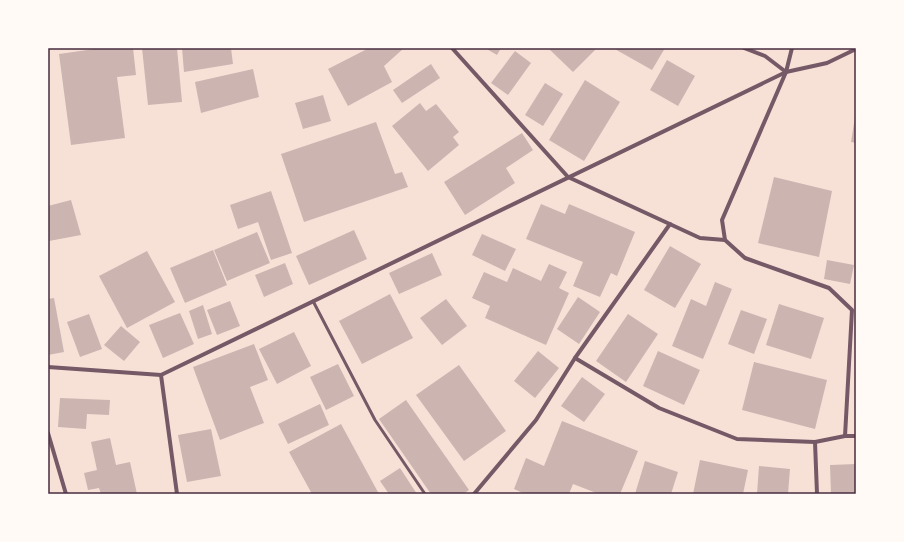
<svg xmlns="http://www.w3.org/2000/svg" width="904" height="542" font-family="'Source Serif 4',serif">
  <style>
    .building { fill: #ccb4b1 }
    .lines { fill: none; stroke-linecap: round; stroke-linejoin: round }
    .service { stroke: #755966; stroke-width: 3 }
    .minor { stroke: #755966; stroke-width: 4 }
    .neatline { fill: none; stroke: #4a2c40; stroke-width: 1.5 }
  </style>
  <rect width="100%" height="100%" fill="#f7e1d7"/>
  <!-- building -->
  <g class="building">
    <polygon points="101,48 133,48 136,75 117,77 125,138 71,145 59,54"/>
    <polygon points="142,48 177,48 182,102 148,105"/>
    <polygon points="182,48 231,48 233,64 184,72"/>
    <polygon points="369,48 404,48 384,66 392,82 348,106 328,69"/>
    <polygon points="485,48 501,48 497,55"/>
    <polygon points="548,48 597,48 573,72"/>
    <polygon points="613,48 665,48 652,70"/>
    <polygon points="515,51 531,63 508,95 491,83"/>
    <polygon points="667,60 695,76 678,106 650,90"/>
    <polygon points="431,64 440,78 402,103 393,90"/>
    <polygon points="253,69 259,97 201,113 195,82"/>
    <polygon points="585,80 620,102 584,161 549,140"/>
    <polygon points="545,83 563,94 543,126 525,115"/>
    <polygon points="323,95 331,121 303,129 295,103"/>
    <polygon points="420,103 426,111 436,104 459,132 453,137 459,145 428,171 392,126"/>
    <polygon points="855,117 856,117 856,143 851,142"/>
    <polygon points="376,122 395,174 402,172 408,187 304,222 281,154"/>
    <polygon points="522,133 533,150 506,168 515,183 465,215 444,182"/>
    <polygon points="774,177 832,191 819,257 758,243"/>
    <polygon points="271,191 292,253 271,260 258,222 238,229 230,205"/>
    <polygon points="71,200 81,235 49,241 48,236 48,206"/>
    <polygon points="541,204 565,214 569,204 635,232 617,276 611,273 600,297 573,286 583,262 526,239"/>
    <polygon points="354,230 367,259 309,285 296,256"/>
    <polygon points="257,232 270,263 227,281 214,250"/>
    <polygon points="482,234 516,249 505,271 472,255"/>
    <polygon points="670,246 701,264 675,308 644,290"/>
    <polygon points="213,250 227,285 185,303 170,268"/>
    <polygon points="147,251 175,302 127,328 99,276"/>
    <polygon points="432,253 442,275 399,294 389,273"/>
    <polygon points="827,260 854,265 850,284 824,279"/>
    <polygon points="285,263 293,284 264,297 255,275"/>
    <polygon points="549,264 567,272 559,288 569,293 546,345 485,318 490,306 472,298 484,272 507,282 513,268 541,281"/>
    <polygon points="715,282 732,289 703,359 672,346 691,299 706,306"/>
    <polygon points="390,294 413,338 362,364 339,321"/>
    <polygon points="578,297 600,312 579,344 557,329"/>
    <polygon points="54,298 64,352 48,355 48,299"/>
    <polygon points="446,299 467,326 442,345 420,318"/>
    <polygon points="230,301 240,326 217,335 207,310"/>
    <polygon points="779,304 824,318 811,359 766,345"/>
    <polygon points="203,305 212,334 198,339 189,311"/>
    <polygon points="741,310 767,319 754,354 728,344"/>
    <polygon points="180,313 194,344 163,358 149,325"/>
    <polygon points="89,314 102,349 80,357 67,322"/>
    <polygon points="628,314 658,334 626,382 596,361"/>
    <polygon points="121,326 140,342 124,361 104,345"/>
    <polygon points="294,332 311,366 277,384 259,349"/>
    <polygon points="254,344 268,380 250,387 264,423 220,440 193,367"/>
    <polygon points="538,351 559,368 535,398 514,381"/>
    <polygon points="658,351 700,370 684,405 643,386"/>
    <polygon points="754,362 827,380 815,429 742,410"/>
    <polygon points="338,364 354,396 326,410 310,377"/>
    <polygon points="459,365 506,431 464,461 416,395"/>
    <polygon points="582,377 605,394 584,422 561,406"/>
    <polygon points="60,398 110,400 109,415 87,414 86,429 58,427"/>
    <polygon points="406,400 469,490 463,494 431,494 379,419"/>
    <polygon points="320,404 329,425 288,444 278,424"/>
    <polygon points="562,421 638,451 620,494 599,494 573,484 569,494 525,494 514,489 526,458 544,466"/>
    <polygon points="341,424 379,494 312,494 289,452"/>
    <polygon points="211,429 221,476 187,482 178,435"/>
    <polygon points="110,438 116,465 130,462 137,494 101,494 99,488 88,490 84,473 97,470 91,442"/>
    <polygon points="700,460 748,470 743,494 693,494"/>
    <polygon points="645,461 678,472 671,494 635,494"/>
    <polygon points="856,464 856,494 831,494 830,465"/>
    <polygon points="759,466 790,469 788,494 757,494"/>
    <polygon points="400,468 417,494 389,494 380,481"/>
  </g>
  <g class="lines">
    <!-- service -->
    <polyline class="service" points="313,301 375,420 425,494"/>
    <!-- minor -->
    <g class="minor">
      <polyline points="452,48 568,177 700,238 725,240"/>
      <polyline points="744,48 765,56 786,72"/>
      <polyline points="792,48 786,72 722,220 725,240 745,258 829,288 852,310 845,436"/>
      <polyline points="575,358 659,408 737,439 815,442 845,436 856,436"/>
      <polyline points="48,367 161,375 786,72 827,63 856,49"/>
      <polyline points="161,375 177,494"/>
      <polyline points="48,433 66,494"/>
      <polyline points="815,442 817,494"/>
      <polyline points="474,494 536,420 575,358 670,224"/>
    </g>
  </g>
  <!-- border -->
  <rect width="904" height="542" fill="none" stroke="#fffaf5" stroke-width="98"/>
  <rect x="49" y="49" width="806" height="444" class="neatline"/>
</svg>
